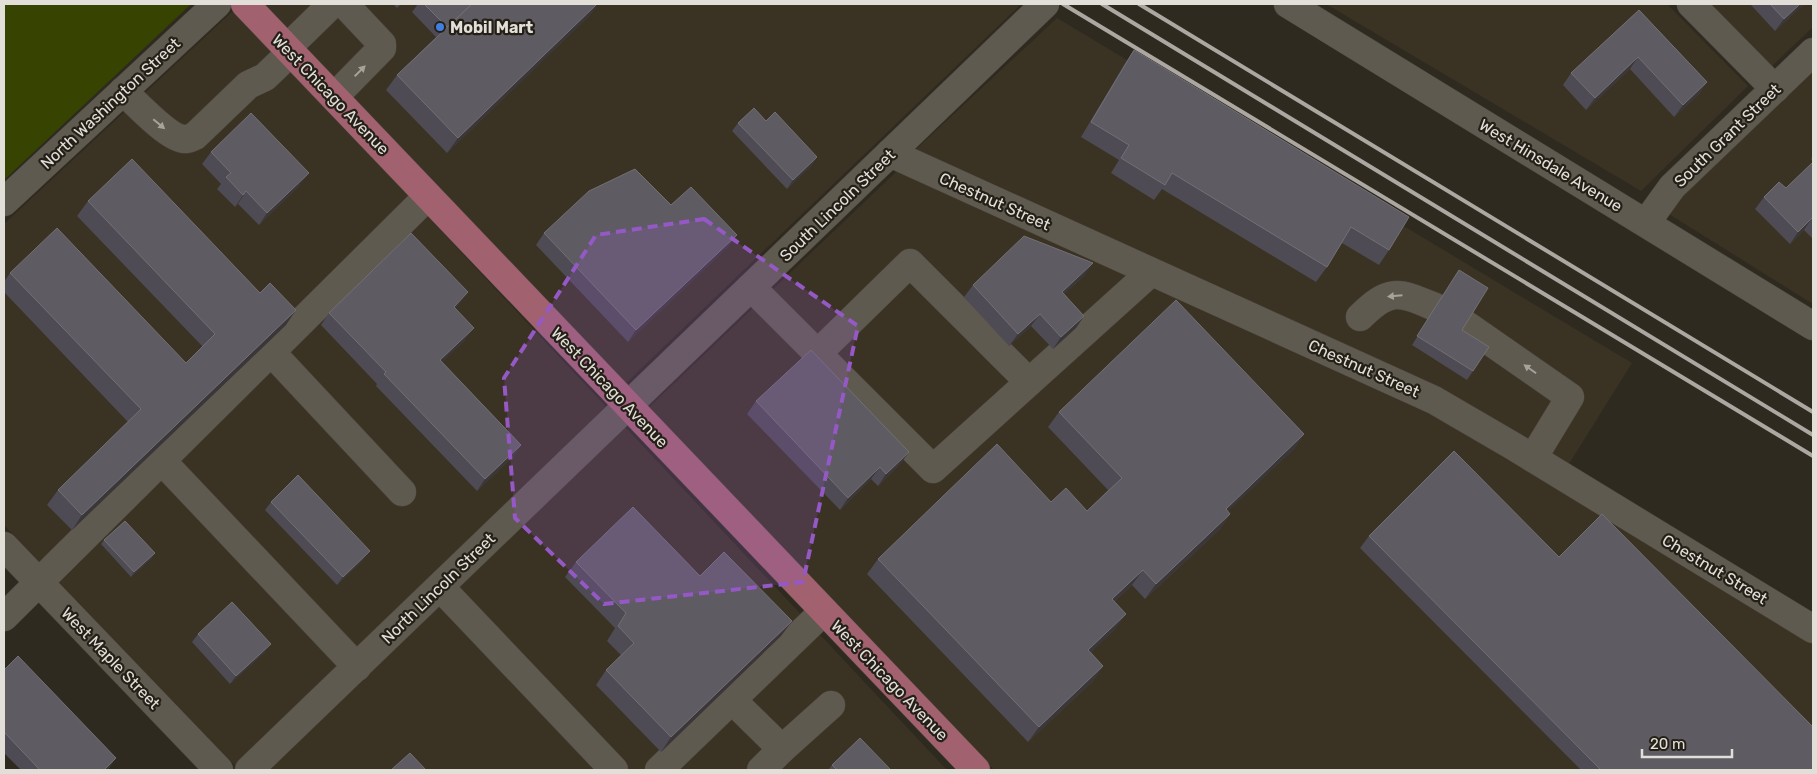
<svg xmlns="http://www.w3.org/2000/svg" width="1817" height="774" font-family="Rubik,sans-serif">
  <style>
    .built { fill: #3a3223 }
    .green { fill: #374401 }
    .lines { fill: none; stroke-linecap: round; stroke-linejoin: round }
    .minor-casing { stroke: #4c473f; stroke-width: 29 }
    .major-casing { stroke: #4c473f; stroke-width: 29 }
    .minor { stroke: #5f5a4f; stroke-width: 28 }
    .major { stroke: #a2616f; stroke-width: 28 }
    .rail { stroke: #aca8a1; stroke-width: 4 }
    .wall { fill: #4e4b54 }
    .shaded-wall { fill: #3b3739 }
    .building { fill: #5e5b62; stroke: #737075 }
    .oneway { fill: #a7a39b }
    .marked { fill: #9559c6; fill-opacity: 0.2; stroke: #9559c6; stroke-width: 4; stroke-dasharray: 10 6; stroke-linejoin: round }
    .shop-dot { fill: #3f7fe0; stroke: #252017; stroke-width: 2 }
    .labels { text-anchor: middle; stroke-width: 4.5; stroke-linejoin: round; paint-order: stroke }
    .poi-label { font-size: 16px; font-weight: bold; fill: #e2dfd9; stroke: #252017; text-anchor: start }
    .street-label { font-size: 16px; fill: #e2dfd9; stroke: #252017 }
  </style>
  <rect width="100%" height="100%" fill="#2e2a20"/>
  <!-- built -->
  <g class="built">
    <polygon points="265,4 1021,4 623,386"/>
    <polygon points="1326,4 1667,4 1748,86 1641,191"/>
    <polygon points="1711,4 1813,4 1813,27 1771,67"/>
    <polygon points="234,10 947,770 239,770 4,525 4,224"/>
    <polygon points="1057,18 1632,363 1567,467 914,151"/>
    <polygon points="1813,69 1813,304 1664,211"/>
    <polygon points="897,171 1412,402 1458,426 1813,643 1813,770 994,770 647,409"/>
  </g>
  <!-- green -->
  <polygon class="green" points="4,4 191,4 4,180"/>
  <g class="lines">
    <defs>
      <g id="minor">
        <polyline points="1288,4 1813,326"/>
        <polyline points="1691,4 1775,89"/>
        <polyline points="287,48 332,4"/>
        <path d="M123,91C135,102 168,138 184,139C187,140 192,137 195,136L248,85L265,77L291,52"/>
        <polyline points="334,97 382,48 382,44 349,9"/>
        <polyline points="890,153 1434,400 1513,446 1813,629"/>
        <polyline points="4,202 217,4"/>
        <polyline points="1646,223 1672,187 1813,52"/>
        <polyline points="751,287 933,469 1151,272"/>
        <path d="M1360,317C1390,287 1399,292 1435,307"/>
        <polyline points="1465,324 1570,397 1533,458"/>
        <polyline points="271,352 402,492"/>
        <polyline points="817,354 910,263 1029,382"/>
        <polyline points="162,461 357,667"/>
        <polyline points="4,546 219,770"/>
        <polyline points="440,587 614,770"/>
        <polyline points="4,617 428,196"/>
        <polyline points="732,700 782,749 761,770"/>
        <polyline points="782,749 831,705"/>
        <polyline points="249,770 1045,4"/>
        <polyline points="659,770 824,611"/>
      </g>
      <polyline id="major" points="245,4 976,770"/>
    </defs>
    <!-- minor casing -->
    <use href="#minor" class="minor-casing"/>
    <!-- major casing -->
    <use href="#major" class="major-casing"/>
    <!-- minor -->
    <use href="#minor" class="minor"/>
    <!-- major -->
    <use href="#major" class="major"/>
    <!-- rail -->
    <g class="rail">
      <polyline points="1063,4 1813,456"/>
      <polyline points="1102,4 1813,435"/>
      <polyline points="1139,4 1813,412"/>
    </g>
  </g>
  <!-- wall -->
  <g class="wall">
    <polygon points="393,4 401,4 397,8"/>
    <polygon points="418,4 598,4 589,16 447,153 386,90 397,75 436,37 412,12"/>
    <polygon points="1750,4 1804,4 1775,31"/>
    <polygon points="1639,10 1707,82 1699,94 1674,117 1630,69 1586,110 1563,85 1571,73"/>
    <polygon points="1134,50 1389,250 1379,265 1342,243 1327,267 1316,282 1162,189 1154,200 1111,173 1119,160 1081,137 1124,65"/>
    <polygon points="738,123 817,157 811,166 787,189 732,131"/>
    <polygon points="211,152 300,185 259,225 238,204 235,207 217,189 221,184 202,164"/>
    <polygon points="1813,155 1813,161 1811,159"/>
    <polygon points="1813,162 1813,239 1804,230 1790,244 1755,209 1764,197 1786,188"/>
    <polygon points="88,201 286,325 72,530 47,505 58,490 128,422 4,292 4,282 10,273 186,363 203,347 77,216"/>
    <polygon points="671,205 737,235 728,247 628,342 536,245 544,233"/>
    <polygon points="1459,270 1462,330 1473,371 1467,380 1412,345"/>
    <polygon points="1085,275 1064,294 1084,316 1076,328 1053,349 1031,326 1009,346 964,297 973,285"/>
    <polygon points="459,304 455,308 465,340 442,362 521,445 513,457 477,491 376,386 377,384 321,325 329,313"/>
    <polygon points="756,401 909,452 900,464 878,486 871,479 840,510 747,414"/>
    <polygon points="1059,412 1304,434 1294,449 1228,511 1230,514 1220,529 1145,599 1132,585 1114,602 1126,614 1115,629 1091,652 1103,666 1093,681 1028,742 867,574 878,559 1087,511 1108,490 1048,427"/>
    <polygon points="271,502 364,559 337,585 265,510"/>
    <polygon points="1369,536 1559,557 1813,770 1581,770 1360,548"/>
    <polygon points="104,540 152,558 131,577 101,544"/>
    <polygon points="576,562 700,576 792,621 781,636 661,752 596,685 606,670 621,655 607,641 615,628 565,577"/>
    <polygon points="198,634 265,652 230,684 192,642"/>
    <polygon points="4,670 108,770 21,770 4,753"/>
    <polygon points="832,765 891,770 828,770"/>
  </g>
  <!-- shaded-wall -->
  <g class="shaded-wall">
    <polygon points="597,4 598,4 589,16 447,153 458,138"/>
    <polygon points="1800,4 1804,4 1775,31 1784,19"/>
    <polygon points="1638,57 1630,69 1586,110 1595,98"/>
    <polygon points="1707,82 1699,94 1674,117 1683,105"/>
    <polygon points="817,157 811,166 787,189 793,180"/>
    <polygon points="309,173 300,185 259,225 267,213"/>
    <polygon points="246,191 238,204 235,207 243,195"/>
    <polygon points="1812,218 1804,230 1790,244 1798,232"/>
    <polygon points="737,235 728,247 628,342 636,330"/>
    <polygon points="1093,263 1085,275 1053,304 1062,292"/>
    <polygon points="468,292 459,304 445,319 454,307"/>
    <polygon points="296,310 286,325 72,530 82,515"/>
    <polygon points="1040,314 1031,326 1009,346 1018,334"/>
    <polygon points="1084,316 1076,328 1053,349 1061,337"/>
    <polygon points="474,328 465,340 432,372 440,360"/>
    <polygon points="1304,434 1294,449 1215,524 1226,509"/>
    <polygon points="521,445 513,457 477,491 485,479"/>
    <polygon points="909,452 900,464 878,486 886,474"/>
    <polygon points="880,467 871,479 840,510 848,498"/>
    <polygon points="1230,514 1220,529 1145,599 1156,584"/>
    <polygon points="370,551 364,559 337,585 343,577"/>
    <polygon points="155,553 152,558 131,577 134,572"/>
    <polygon points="1143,570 1132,585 1101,614 1112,599"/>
    <polygon points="1126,614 1115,629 1078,665 1088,650"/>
    <polygon points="792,621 781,636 661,752 671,737"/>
    <polygon points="271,644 265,652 230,684 236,676"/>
    <polygon points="1103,666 1093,681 1028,742 1039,727"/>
    <polygon points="116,758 108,770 104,770"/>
  </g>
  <!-- building -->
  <g class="building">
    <polygon points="424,4 472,4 447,27"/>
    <polygon points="472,4 597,4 458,138 397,75"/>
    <polygon points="1770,4 1800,4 1784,19"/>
    <polygon points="1639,10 1707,82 1683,105 1638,57 1595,98 1571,73"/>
    <polygon points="1134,50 1409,217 1389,250 1351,227 1327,267 1172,173 1165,185 1121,158 1129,145 1091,122"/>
    <polygon points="754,108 766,121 775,112 817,157 793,180 738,123"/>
    <polygon points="251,113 309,173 267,213 246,191 243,195 226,177 231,173 211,152"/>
    <polygon points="132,159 260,293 270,283 296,310 82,515 58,490 141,409 10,273 57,228 186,363 215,334 88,201"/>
    <polygon points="1813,162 1813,219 1812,218 1798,232 1764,197 1779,182 1786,188"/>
    <polygon points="635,169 671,205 691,187 737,235 636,330 544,233 589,191"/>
    <polygon points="411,233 468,292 454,307 474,328 440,360 521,445 485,479 384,374 386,372 329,313"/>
    <polygon points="1024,236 1093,263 1062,292 1084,316 1061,337 1040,314 1018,334 973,285"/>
    <polygon points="1459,270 1488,288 1462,330 1489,347 1473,371 1417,336"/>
    <polygon points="1176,300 1304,434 1226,509 1230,514 1156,584 1143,570 1112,599 1126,614 1088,650 1103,666 1039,727 878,559 997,444 1051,502 1066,488 1087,511 1122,478 1059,412"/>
    <polygon points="811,350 909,452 886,474 880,467 848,498 756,401"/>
    <polygon points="1454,451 1559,557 1602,514 1813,727 1813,770 1601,770 1369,536"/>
    <polygon points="298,475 370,551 343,577 271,502"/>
    <polygon points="633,507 700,576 724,552 792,621 671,737 606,670 634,643 618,626 626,613 576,562"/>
    <polygon points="125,521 155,553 134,572 104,540"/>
    <polygon points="232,602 271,644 236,676 198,634"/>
    <polygon points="18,656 116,758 104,770 40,770 4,732 4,670"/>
    <polygon points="860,738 891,770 837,770 832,765"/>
    <polygon points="410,753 426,770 391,770"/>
  </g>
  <!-- one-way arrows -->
  <defs><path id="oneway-solid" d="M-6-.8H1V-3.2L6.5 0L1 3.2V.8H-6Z" transform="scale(1.25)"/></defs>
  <g class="oneway">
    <use href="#oneway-solid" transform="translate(360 71) rotate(-45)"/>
    <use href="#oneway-solid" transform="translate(159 124) rotate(40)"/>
    <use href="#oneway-solid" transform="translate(1395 296) rotate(175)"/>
    <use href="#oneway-solid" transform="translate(1530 369) rotate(-145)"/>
  </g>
  <!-- marked area -->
  <path class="marked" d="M704,219L858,326L803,582L604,604L515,518L504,378L596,235Z"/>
  <!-- markers -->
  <circle class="shop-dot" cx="440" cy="27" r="5"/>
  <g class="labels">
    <!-- poi labels -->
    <g class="poi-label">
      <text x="450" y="33">Mobil Mart</text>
    </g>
    <!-- street labels -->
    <g class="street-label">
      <text transform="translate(331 94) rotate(46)" y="6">West Chicago Avenue</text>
      <text transform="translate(110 103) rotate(-43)" y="6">North Washington Street</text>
      <text transform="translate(1727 135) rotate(-44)" y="6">South Grant Street</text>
      <text transform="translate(1551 165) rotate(31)" y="6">West Hinsdale Avenue</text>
      <text transform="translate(995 201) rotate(24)" y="6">Chestnut Street</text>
      <text transform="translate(837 205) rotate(-44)" y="6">South Lincoln Street</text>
      <text transform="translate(1364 368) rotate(24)" y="6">Chestnut Street</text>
      <text transform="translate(610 387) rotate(46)" y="6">West Chicago Avenue</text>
      <text transform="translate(1715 569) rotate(31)" y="6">Chestnut Street</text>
      <text transform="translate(438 588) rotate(-44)" y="6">North Lincoln Street</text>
      <text transform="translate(111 658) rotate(46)" y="6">West Maple Street</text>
      <text transform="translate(890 680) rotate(46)" y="6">West Chicago Avenue</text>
    </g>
  </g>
  <!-- border -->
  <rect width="1817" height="774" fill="none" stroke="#e2dfd9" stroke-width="10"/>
  <!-- scale -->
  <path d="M1642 749v8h90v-8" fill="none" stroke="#e2dfd9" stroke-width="2.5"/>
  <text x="1650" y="749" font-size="15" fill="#e2dfd9" stroke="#252017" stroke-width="4" paint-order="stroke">20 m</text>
</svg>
